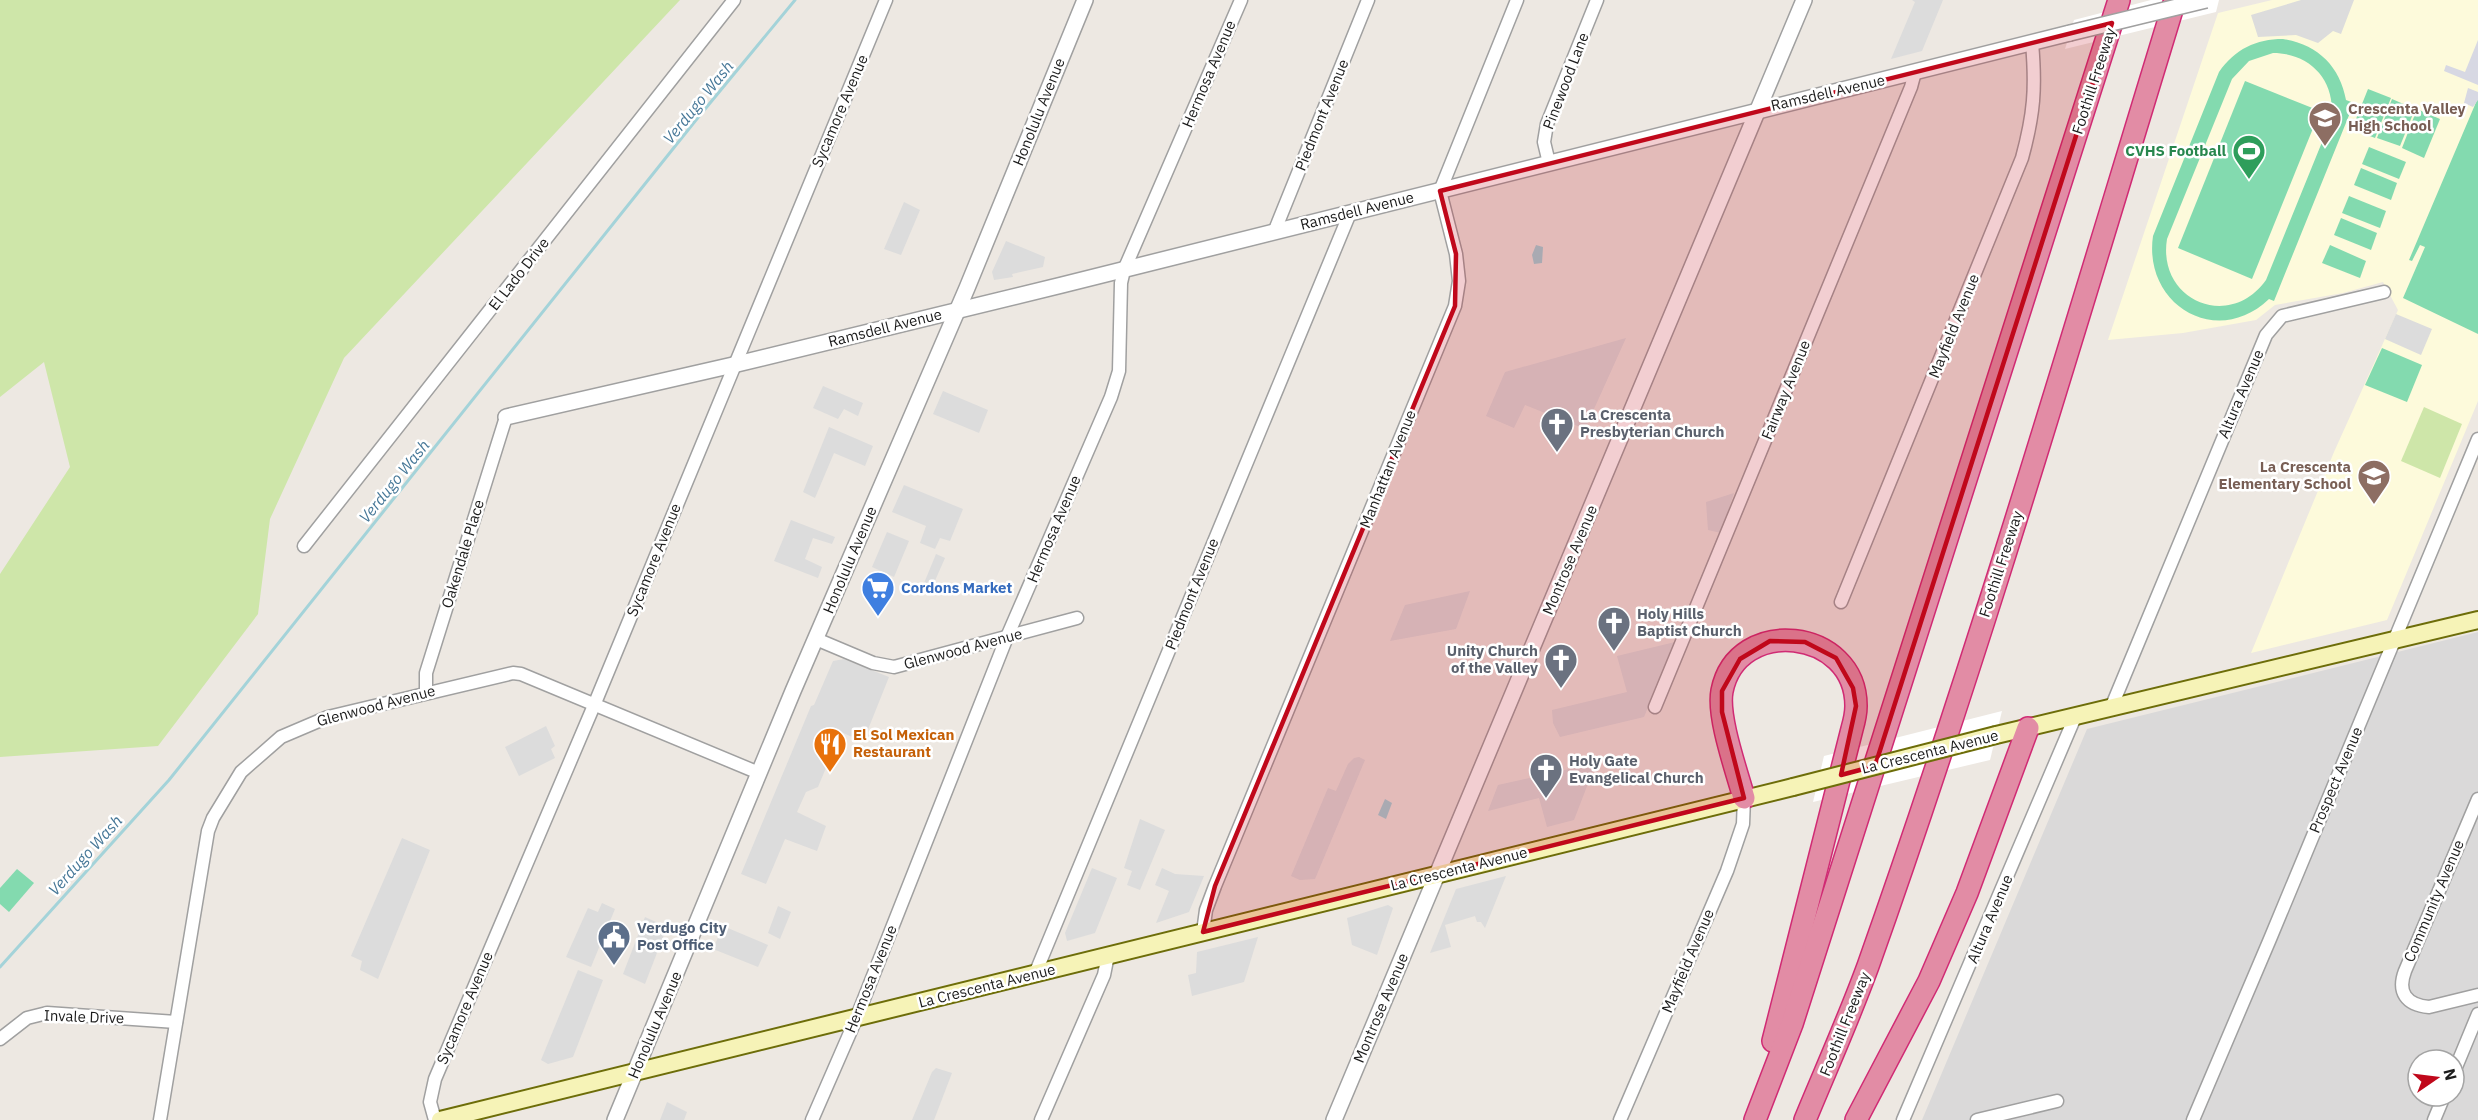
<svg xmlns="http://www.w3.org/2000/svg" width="2478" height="1120" font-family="'IBM Plex Sans',sans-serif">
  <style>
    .residential { fill: #dad9d9; fill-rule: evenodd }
    .education { fill: #fdfadb }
    .grass { fill: #cee6a9 }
    .pitch { fill: #83daaf; fill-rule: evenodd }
    .parking { fill: #dcdcdc }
    .plaza { fill: #d7d8e3 }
    .water { fill: #a4d3d9 }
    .pier { fill: #fff }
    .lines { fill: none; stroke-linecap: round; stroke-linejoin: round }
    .stream { stroke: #a4d3d9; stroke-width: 3 }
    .minor-casing { stroke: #a0a0a0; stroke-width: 15 }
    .tertiary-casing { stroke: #a0a0a0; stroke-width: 18 }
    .secondary-casing { stroke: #6d6d09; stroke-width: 20 }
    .motorway-casing { stroke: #d02b74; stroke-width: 24 }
    .minor { stroke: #fff; stroke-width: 12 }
    .tertiary { stroke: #fff; stroke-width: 15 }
    .secondary { stroke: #f6f3b7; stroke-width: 16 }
    .motorway { stroke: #e28ca5; stroke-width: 21 }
    .tertiary-bridge-casing { stroke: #a0a0a0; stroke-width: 18; stroke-linecap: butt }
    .secondary-bridge-casing { stroke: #6d6d09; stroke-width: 20; stroke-linecap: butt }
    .tertiary-bridge { stroke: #fff; stroke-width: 15 }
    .secondary-bridge { stroke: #f6f3b7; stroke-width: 16 }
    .marked { fill: #c0081b; fill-opacity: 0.2; stroke: #c0081b; stroke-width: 4.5; stroke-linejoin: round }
    .labels { text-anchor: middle; stroke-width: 5; stroke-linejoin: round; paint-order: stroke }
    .street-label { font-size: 15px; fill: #1c1c1c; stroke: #fff }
    .education-label { font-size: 15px; font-weight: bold; fill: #785e54; stroke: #fff; text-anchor: start }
    .leisure-label { font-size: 15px; font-weight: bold; fill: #27864d; stroke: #fff; text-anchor: end }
    .worship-label { font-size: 15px; font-weight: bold; fill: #5b616d; stroke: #fff; text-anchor: start }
    .shop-label { font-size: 15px; font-weight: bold; fill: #366cbe; stroke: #fff; text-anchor: start }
    .food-label { font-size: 15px; font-weight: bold; fill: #c56008; stroke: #fff; text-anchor: start }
    .service-label { font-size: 15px; font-weight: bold; fill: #4e5e75; stroke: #fff; text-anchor: start }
    .water-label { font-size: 16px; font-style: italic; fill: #477898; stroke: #fff }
  </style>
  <rect width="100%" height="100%" fill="#ede8e2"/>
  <!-- residential -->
  <path class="residential" d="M2478,632V1120H1922L2087,729ZM2418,1060H2454V1096H2418Z"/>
  <!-- education -->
  <polygon class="education" points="2272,0 2478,0 2478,401 2387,620 2251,653 2334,452 2398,310 2383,282 2343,293 2275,305 2256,320 2183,333 2108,340 2218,13"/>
  <!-- grass -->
  <g class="grass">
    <polygon points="0,0 680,0 344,358 270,519 258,614 158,746 0,757 0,574 70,467 44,362 0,397"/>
    <polygon points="2424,407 2462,424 2440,478 2401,461"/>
  </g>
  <!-- pitch -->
  <g class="pitch">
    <path d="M2283,39C2317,44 2340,66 2346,100L2354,103L2274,301L2269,299C2217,349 2143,305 2153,236L2219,72C2235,49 2256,39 2283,39ZM2273,53C2311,53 2337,82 2331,120L2266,280C2230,331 2157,301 2167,239L2232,79L2249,61Z"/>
    <polygon points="2245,81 2320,111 2252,279 2178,248"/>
    <polygon points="2368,89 2391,98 2375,138 2352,129"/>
    <polygon points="2392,99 2415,109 2400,146 2377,138"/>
    <polygon points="2477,100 2478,100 2478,334 2403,298 2425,247 2420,245 2412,261 2409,260"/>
    <polygon points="2417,109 2440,119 2424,158 2402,148"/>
    <polygon points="2369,147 2406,162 2399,179 2362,164"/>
    <polygon points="2361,168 2397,183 2391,200 2354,185"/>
    <polygon points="2349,196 2386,211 2380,228 2342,213"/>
    <polygon points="2341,218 2377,233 2371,250 2334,235"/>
    <polygon points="2330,245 2366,261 2360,278 2322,263"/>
    <polygon points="2382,348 2422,365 2407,402 2365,385"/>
    <polygon points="17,869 34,883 9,912 0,904 0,888"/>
  </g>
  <!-- parking -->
  <g class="parking">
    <polygon points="1912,0 1943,0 1922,51 1891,59 1915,2"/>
    <polygon points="2301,0 2354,0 2341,34 2333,31 2318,43 2296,35 2258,37 2251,15"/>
    <polygon points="904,202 920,210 901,255 884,249"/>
    <polygon points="1006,241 1045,257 1043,267 1012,274 1013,277 994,280 992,272"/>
    <polygon points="2396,314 2432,329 2421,355 2385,339"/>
    <polygon points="1626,338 1585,429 1525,405 1514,428 1486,416 1505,372"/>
    <polygon points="823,386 863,403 858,416 844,409 838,419 813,408"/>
    <polygon points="943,391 988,410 979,433 933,414"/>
    <polygon points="829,427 873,446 865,466 834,453 815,498 803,492"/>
    <polygon points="904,485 963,509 950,541 940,538 935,549 920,543 926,526 892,512"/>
    <polygon points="1734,493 1721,533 1708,530 1706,502"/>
    <polygon points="791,520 835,537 832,544 813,538 805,559 822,567 818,578 774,561"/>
    <polygon points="887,532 909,541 894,577 872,567"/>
    <polygon points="936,554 945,558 930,592 922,588"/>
    <polygon points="1470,591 1456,629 1390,641 1405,605"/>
    <polygon points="1675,642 1644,717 1560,737 1553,723 1552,710 1627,692 1617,656"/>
    <polygon points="844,659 889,677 863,742 841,732 818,787 806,792 797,812 826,826 817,851 785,839 766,884 741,874 811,706 814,705 833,661"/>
    <polygon points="546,726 555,746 551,749 555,758 519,776 505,747"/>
    <polygon points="1359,757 1365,760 1315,879 1300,880 1291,876 1328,788 1336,791 1348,764 1354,758"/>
    <polygon points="1596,763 1574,820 1547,827 1539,798 1488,811 1498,785"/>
    <polygon points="1140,819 1165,830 1140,890 1127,885 1132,871 1124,868"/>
    <polygon points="402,838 430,850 378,979 360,970 362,961 351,956"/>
    <polygon points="1092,868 1117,878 1095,933 1067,941 1065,933"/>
    <polygon points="1162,868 1175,874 1204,876 1189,912 1156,923 1169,891 1155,885"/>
    <polygon points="1506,876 1485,928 1481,922 1477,922 1475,916 1445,925 1451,947 1430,953 1456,889"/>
    <polygon points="602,903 615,909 591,967 566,957 588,908 598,912"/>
    <polygon points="1388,905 1393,908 1377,955 1352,945 1347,918"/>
    <polygon points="778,906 791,912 780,939 768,933"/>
    <polygon points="645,917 667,927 645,984 623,974"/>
    <polygon points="723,926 768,945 758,967 713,949"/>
    <polygon points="1258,937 1244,982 1192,996 1188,975 1196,973 1197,952"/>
    <polygon points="578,970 603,980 573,1057 548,1064 541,1060"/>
    <polygon points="936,1068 952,1073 934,1120 912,1120 932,1072"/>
    <polygon points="667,1102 687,1112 684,1120 660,1120"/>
  </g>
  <!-- plaza -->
  <g class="plaza">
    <polygon points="2478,40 2478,85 2444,71 2446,65 2465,72"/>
    <polygon points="2468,88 2478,92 2478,100 2473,107 2464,103"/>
  </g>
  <!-- water -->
  <g class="water">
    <polygon points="1536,245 1543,247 1542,263 1534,264 1532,255"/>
    <polygon points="1385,799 1392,803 1386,819 1378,815"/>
  </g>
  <!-- pier -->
  <g class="pier">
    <polygon points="2151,0 2219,0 2216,12 2065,49 2074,20"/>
    <polygon points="2002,711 1990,760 1813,802 1824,756"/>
  </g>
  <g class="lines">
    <!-- stream -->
    <polyline class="stream" points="0,967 169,780 696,120 795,0"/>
    <defs>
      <g id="minor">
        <polyline points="1549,163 1544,142 1547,124 1597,0"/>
        <polyline points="1275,230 1368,0"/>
        <polyline points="304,546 734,0"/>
        <path d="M1841,602L2022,158C2034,114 2036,88 2032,43"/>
        <polyline points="816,639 873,663 894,667 1077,618"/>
        <polyline points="426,693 426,673 506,417"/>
        <polyline points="1655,707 1911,87 1915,72"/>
        <polyline points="2111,708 2266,335 2282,316 2384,292"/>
        <path d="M2478,799L2405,971C2397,992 2406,1005 2429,1007L2478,995"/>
        <polyline points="1203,932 1206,910 1215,886 1455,306 1459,281 1456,254 1440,191 1517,0"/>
        <polyline points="1035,974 1350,213"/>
        <polyline points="0,1039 27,1018 47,1013 176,1022"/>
        <polyline points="2454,1072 2478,1014"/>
        <polyline points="160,1120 208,831 213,818 241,772 281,737 328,717 513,673 521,674 759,773"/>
        <polyline points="435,1120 430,1102 435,1079 595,703 886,0"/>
        <polyline points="812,1120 856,1019 1007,637 1111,397 1119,371 1121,283 1124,270 1241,0"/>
        <polyline points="1041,1120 1104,975 1108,955"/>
        <polyline points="1620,1120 1727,871 1743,824 1744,798"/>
        <polyline points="1903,1120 2075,717"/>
        <polyline points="1977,1120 2057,1101"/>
        <polyline points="2193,1120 2270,939 2478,439"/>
        <polyline points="2434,1120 2444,1096"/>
      </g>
      <g id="tertiary">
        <polyline points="506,417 733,365 1062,285 2070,33"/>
        <polyline points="615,1120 793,691 967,288 1085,0"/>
        <polyline points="1334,1120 1804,0"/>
      </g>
      <g id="secondary">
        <polyline points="1996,735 2478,620"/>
        <polyline points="440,1120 1793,787"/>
      </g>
      <g id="motorway">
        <path d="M1744,798C1737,772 1717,717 1722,691C1737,615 1856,628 1856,706C1856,714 1854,722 1852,729L1773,1041"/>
        <polyline points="1755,1120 1792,1024 2119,0"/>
        <path d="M1805,1120C1826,1069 1849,1018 1868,966C1981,648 2076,323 2175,0"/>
        <polyline points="1856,1120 1929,981 1967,893 2028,728"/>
      </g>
    </defs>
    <!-- minor casing -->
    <use href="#minor" class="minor-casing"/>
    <!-- tertiary casing -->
    <use href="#tertiary" class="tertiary-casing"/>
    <!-- secondary casing -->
    <use href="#secondary" class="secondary-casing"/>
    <!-- motorway casing -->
    <use href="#motorway" class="motorway-casing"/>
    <!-- minor -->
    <use href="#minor" class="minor"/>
    <!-- tertiary -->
    <use href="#tertiary" class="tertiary"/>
    <!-- secondary -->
    <use href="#secondary" class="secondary"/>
    <!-- motorway -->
    <use href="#motorway" class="motorway"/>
    <defs>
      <polyline id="tertiary-bridge" points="2070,33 2206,0"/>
      <polyline id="secondary-bridge" points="1793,787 1996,735"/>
    </defs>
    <!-- tertiary-bridge casing -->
    <use href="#tertiary-bridge" class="tertiary-bridge-casing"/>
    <!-- secondary-bridge casing -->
    <use href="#secondary-bridge" class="secondary-bridge-casing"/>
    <!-- tertiary-bridge -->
    <use href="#tertiary-bridge" class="tertiary-bridge"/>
    <!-- secondary-bridge -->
    <use href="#secondary-bridge" class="secondary-bridge"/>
  </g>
  <!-- marked area -->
  <path class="marked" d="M2112,23L1875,766L1841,775L1856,706L1853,688L1836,658L1805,642L1770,641L1740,659L1722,691V712L1744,798L1203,932L1215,886L1455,306L1456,254L1440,191Z"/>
  <!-- icons -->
  <defs>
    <symbol id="school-pin" viewBox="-11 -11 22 30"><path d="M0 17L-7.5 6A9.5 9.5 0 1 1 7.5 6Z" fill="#8d6e63" stroke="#fff"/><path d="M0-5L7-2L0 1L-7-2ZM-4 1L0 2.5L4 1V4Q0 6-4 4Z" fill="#fff"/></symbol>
    <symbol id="stadium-pin" viewBox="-11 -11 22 30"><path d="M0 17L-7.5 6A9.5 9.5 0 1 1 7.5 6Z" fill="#2e9e5b" stroke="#fff"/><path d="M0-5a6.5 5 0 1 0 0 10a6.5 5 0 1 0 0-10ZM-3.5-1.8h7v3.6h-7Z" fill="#fff"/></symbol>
    <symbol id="church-pin" viewBox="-11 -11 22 30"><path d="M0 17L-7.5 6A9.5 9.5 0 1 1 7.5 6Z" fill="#6b7280" stroke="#fff"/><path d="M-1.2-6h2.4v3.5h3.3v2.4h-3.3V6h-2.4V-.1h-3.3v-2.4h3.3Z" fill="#fff"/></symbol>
    <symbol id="supermarket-pin" viewBox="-11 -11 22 30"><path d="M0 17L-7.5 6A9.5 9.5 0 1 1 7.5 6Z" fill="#3f7fe0" stroke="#fff"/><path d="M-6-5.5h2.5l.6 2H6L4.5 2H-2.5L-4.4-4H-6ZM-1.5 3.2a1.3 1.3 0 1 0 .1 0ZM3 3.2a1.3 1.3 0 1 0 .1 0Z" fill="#fff"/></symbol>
    <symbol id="restaurant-pin" viewBox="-11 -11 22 30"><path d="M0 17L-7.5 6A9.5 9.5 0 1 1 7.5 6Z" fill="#e8710a" stroke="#fff"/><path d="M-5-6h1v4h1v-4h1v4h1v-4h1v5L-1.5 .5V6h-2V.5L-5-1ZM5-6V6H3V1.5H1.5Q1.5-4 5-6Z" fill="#fff"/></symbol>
    <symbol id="civic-pin" viewBox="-11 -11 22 30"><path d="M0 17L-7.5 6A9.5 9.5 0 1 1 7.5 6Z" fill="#5c6f8a" stroke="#fff"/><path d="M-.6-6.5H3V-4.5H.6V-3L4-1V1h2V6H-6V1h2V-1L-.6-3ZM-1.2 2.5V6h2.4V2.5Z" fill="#fff"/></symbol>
  </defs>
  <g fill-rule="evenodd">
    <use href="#school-pin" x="2306" y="99" width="38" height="52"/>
    <use href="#stadium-pin" x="2230" y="132" width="38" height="52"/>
    <use href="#church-pin" x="1538" y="405" width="38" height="52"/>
    <use href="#school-pin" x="2355" y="457" width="38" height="52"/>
    <use href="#supermarket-pin" x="859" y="569" width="38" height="52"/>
    <use href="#church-pin" x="1595" y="604" width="38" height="52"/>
    <use href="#church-pin" x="1542" y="641" width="38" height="52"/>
    <use href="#restaurant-pin" x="811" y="725" width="38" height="52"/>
    <use href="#church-pin" x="1527" y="751" width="38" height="52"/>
    <use href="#civic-pin" x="595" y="918" width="38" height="52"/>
  </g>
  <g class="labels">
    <!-- street labels -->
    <g class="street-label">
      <text transform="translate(1209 74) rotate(-67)" y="5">Hermosa Avenue</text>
      <text transform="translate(1566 81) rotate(-69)" y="5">Pinewood Lane</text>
      <text transform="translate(2094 81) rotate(-72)" y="5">Foothill Freeway</text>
      <text transform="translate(1828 93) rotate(-13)" y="5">Ramsdell Avenue</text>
      <text transform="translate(840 111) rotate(-67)" y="5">Sycamore Avenue</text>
      <text transform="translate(1039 112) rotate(-68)" y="5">Honolulu Avenue</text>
      <text transform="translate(1322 115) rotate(-68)" y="5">Piedmont Avenue</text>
      <text transform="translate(1357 211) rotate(-14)" y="5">Ramsdell Avenue</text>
      <text transform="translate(519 274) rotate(-52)" y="5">El Lado Drive</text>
      <text transform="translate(1954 326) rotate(-68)" y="5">Mayfield Avenue</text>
      <text transform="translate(885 328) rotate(-14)" y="5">Ramsdell Avenue</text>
      <text transform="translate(1786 390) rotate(-68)" y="5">Fairway Avenue</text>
      <text transform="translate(2241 394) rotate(-67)" y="5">Altura Avenue</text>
      <text transform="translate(1388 469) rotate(-68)" y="5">Manhattan Avenue</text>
      <text transform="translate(1054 529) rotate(-67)" y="5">Hermosa Avenue</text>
      <text transform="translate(463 554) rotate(-73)" y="5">Oakendale Place</text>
      <text transform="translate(654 560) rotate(-68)" y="5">Sycamore Avenue</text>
      <text transform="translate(850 560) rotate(-67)" y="5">Honolulu Avenue</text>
      <text transform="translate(1570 560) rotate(-67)" y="5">Montrose Avenue</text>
      <text transform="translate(2001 564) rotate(-72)" y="5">Foothill Freeway</text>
      <text transform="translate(1192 594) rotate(-68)" y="5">Piedmont Avenue</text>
      <text transform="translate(963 649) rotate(-15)" y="5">Glenwood Avenue</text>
      <text transform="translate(376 706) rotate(-15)" y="5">Glenwood Avenue</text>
      <text transform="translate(1930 752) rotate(-14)" y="5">La Crescenta Avenue</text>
      <text transform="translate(2336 780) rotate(-67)" y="5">Prospect Avenue</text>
      <text transform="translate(1459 869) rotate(-14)" y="5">La Crescenta Avenue</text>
      <text transform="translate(2434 901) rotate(-67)" y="5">Community Avenue</text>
      <text transform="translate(1990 919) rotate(-67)" y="5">Altura Avenue</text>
      <text transform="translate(1688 961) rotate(-67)" y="5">Mayfield Avenue</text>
      <text transform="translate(871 979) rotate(-68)" y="5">Hermosa Avenue</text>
      <text transform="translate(987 986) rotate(-14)" y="5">La Crescenta Avenue</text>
      <text transform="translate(465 1008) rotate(-67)" y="5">Sycamore Avenue</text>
      <text transform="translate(1381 1008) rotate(-67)" y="5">Montrose Avenue</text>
      <text transform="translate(84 1017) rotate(2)" y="5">Invale Drive</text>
      <text transform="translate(1845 1024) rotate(-68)" y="5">Foothill Freeway</text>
      <text transform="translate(655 1025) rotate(-67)" y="5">Honolulu Avenue</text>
    </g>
    <!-- education labels -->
    <g class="education-label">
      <text x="2348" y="114">Crescenta Valley<tspan x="2348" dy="17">High School</tspan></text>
      <text x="2351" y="472" text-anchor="end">La Crescenta<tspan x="2351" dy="17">Elementary School</tspan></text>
    </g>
    <!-- leisure labels -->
    <g class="leisure-label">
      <text x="2226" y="156">CVHS Football</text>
    </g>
    <!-- worship labels -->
    <g class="worship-label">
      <text x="1580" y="420">La Crescenta<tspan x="1580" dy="17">Presbyterian Church</tspan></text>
      <text x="1637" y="619">Holy Hills<tspan x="1637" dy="17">Baptist Church</tspan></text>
      <text x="1538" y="656" text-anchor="end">Unity Church<tspan x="1538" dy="17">of the Valley</tspan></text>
      <text x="1569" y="766">Holy Gate<tspan x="1569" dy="17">Evangelical Church</tspan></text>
    </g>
    <!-- shop labels -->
    <g class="shop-label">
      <text x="901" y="593">Cordons Market</text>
    </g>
    <!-- food labels -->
    <g class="food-label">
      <text x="853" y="740">El Sol Mexican<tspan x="853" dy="17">Restaurant</tspan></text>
    </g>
    <!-- service labels -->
    <g class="service-label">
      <text x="637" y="933">Verdugo City<tspan x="637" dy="17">Post Office</tspan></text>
    </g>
    <!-- water labels -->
    <g class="water-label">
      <text transform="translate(698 102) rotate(-51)" y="6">Verdugo Wash</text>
      <text transform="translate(394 481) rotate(-51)" y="6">Verdugo Wash</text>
      <text transform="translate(85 855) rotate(-48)" y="6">Verdugo Wash</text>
    </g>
  </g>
  <!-- north arrow -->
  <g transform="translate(2436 1078) rotate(76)"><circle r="28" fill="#ffffff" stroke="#a4a4a4" stroke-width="1.5"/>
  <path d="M0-4.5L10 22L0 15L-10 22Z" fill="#c0081b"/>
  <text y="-9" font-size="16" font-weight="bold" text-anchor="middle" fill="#1c1c1c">N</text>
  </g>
</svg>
